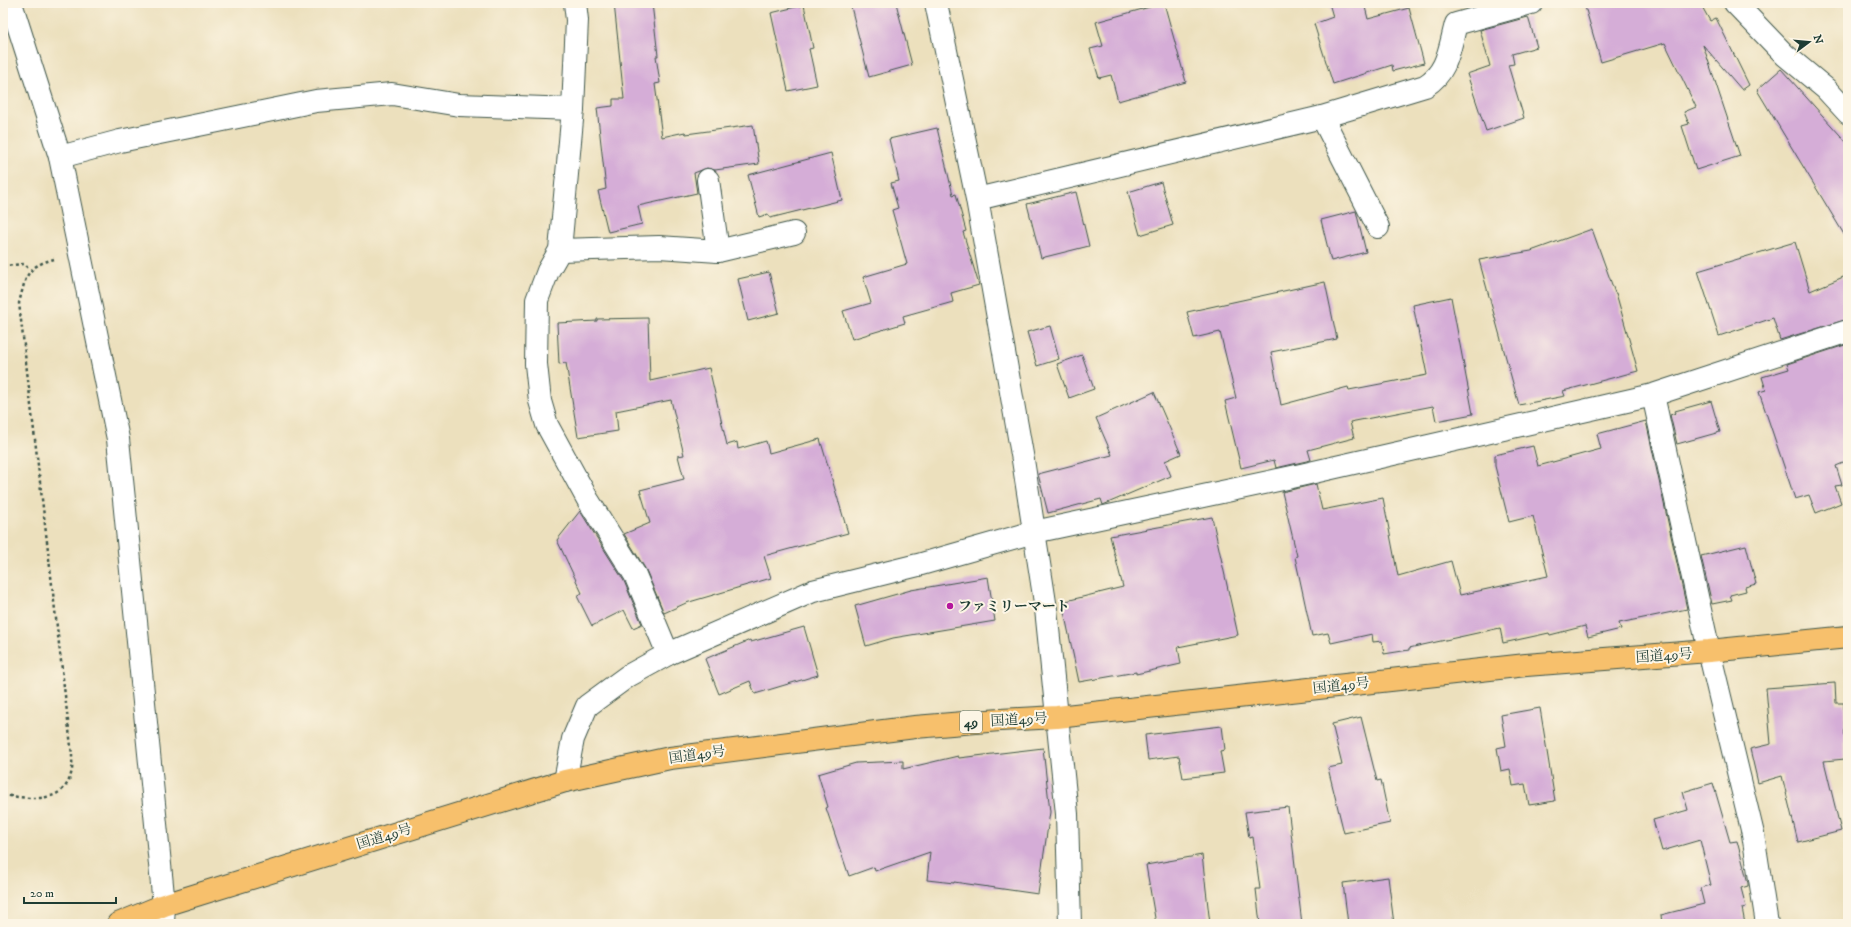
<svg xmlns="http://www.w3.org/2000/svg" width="1851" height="927" font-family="'IM FELL DW Pica','Noto Serif JP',serif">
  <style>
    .building { fill: #d5add7 }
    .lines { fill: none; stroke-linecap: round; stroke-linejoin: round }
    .minor-casing { stroke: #3e5549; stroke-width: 24 }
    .highway-casing { stroke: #3e5549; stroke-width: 24 }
    .path { stroke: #3e5549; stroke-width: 2.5; stroke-dasharray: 3 3; stroke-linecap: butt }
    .minor { stroke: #fff; stroke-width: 22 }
    .highway { stroke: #f7c06c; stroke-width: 22 }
    .poi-dot { fill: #b5179e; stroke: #fcf5e5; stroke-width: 1.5 }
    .labels { text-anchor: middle; stroke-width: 4; stroke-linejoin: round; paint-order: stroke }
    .shield { fill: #fcf5e5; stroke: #617469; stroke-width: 1 }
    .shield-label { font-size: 13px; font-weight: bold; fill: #1f3d34 }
    .poi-label { font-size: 14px; font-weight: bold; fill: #1f3d34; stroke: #fcf5e5; text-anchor: start }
    .street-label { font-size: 14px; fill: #1f3d34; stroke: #fcf5e5 }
  </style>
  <rect width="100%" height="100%" fill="#fcf5e5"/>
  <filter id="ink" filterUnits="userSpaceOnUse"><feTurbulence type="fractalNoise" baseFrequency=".025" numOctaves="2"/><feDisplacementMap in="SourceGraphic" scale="8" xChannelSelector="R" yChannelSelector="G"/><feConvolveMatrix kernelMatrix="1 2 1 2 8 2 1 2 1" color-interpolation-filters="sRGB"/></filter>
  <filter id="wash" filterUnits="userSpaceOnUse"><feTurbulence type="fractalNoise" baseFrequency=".012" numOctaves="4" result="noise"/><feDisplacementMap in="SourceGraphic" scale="16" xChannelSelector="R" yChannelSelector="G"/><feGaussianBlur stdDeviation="0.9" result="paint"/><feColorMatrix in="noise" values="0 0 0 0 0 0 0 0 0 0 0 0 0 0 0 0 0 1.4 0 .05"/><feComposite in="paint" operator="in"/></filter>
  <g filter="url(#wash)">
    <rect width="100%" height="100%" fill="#ece0bd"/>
    <g id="blocks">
      <!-- building -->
      <g class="building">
        <polygon points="614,3 652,3 658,56 656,56 660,83 655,84 662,137 685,132 686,134 753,125 759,164 715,170 707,168 694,173 697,193 638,206 642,224 608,232 598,191 606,189 597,108 613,106 613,99 624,99"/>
        <polygon points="850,3 896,3 912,65 869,77"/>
        <polygon points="1164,3 1186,82 1118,101 1111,75 1099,78 1090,49 1103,46 1096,22"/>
        <polygon points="1329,3 1364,3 1368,19 1409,8 1424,63 1393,71 1392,65 1333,84 1314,24 1333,17"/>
        <polygon points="1584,3 1700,3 1710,21 1716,18 1749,85 1742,90 1703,45 1740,156 1696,170 1682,126 1689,124 1684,112 1696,107 1665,43 1601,62"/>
        <polygon points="804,5 813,48 809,49 817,85 788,91 771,13"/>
        <polygon points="1528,17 1537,47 1512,54 1514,64 1508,65 1524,118 1486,131 1467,74 1490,66 1480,30"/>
        <polygon points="1781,69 1848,144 1848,241 1757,90"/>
        <polygon points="937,128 953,195 956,194 966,231 963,232 979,285 951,293 953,302 903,316 905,323 852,339 843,311 871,303 863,277 907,264 892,210 898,208 891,183 899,181 889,139"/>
        <polygon points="831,153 842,200 770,218 768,214 759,217 748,175"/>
        <polygon points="1161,182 1173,225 1140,235 1128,192"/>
        <polygon points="1076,192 1089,246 1041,258 1027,204"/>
        <polygon points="1356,211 1366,252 1331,261 1321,220"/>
        <polygon points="1592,229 1615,293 1616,293 1638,371 1563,391 1565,396 1519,405 1479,260 1531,251"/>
        <polygon points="1795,242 1810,291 1848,275 1848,319 1780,340 1773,318 1719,336 1698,271"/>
        <polygon points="769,272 779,313 748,321 738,279"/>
        <polygon points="1325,282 1337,339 1271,352 1281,405 1348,387 1349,390 1427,375 1413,305 1451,297 1473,414 1436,421 1433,406 1350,422 1354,438 1308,450 1311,460 1276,468 1274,460 1241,468 1225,401 1236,398 1220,332 1194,338 1187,312"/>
        <polygon points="648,318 650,381 709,368 727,445 737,442 738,449 766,441 769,453 820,439 848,533 764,556 771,578 686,603 664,613 646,570 624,534 650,523 640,490 684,479 678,456 684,455 671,400 616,411 618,431 578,437 566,363 559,364 557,323 597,321 597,319"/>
        <polygon points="1050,326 1059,359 1037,366 1027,332"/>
        <polygon points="1848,344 1848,461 1836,466 1842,485 1835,486 1841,503 1816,513 1809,495 1795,499 1759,392 1766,390 1762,377 1789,369 1787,364"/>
        <polygon points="1082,355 1094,389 1069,398 1057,364"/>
        <polygon points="1154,392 1181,454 1165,461 1171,476 1103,505 1101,499 1048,513 1038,474 1112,455 1096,418"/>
        <polygon points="1711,401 1720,432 1677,444 1670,415 1676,413 1675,411"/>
        <polygon points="1646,421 1687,609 1619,623 1621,629 1588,637 1585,626 1550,635 1549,633 1503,643 1500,628 1409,648 1409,650 1384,654 1382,641 1373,642 1372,634 1331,643 1328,633 1312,636 1295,557 1297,556 1282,492 1316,484 1322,510 1383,498 1398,576 1451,561 1460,595 1548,576 1533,516 1509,522 1495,466 1495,455 1533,446 1538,466 1601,449 1597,434"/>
        <polygon points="580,511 624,581 642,624 633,628 624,610 592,626 577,596 582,593 557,540"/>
        <polygon points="1212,517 1238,635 1178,647 1181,664 1136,674 1136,672 1079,682 1062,602 1123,587 1110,536"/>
        <polygon points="1746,545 1756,584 1745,587 1746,591 1730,595 1732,600 1712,604 1701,556"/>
        <polygon points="988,577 995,621 893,638 866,646 855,606 911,590"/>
        <polygon points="804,627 818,675 755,694 750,681 719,694 705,659 750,640 751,642"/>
        <polygon points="1835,683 1836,703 1844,703 1845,759 1824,761 1841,831 1798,842 1782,776 1758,783 1750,749 1771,744 1766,688"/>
        <polygon points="1540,708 1555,801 1529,805 1525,784 1513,786 1510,769 1501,771 1497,748 1506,746 1501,715"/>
        <polygon points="1361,717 1377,781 1381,780 1390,823 1344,833 1328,768 1342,765 1332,724"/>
        <polygon points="1222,726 1225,750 1220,751 1224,773 1183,778 1179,756 1148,760 1145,735"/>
        <polygon points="1043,748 1050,812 1038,894 954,882 954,883 927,880 930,852 875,871 874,867 849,876 826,808 828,807 818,774 856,763 903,761 903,769 958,756 959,758"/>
        <polygon points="1713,783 1730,842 1737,841 1748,883 1748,886 1741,888 1746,907 1742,908 1745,924 1662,924 1661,915 1704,904 1700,888 1711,885 1700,840 1662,851 1653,820 1688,810 1683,792"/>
        <polygon points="1288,807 1302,924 1260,924 1256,889 1260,889 1253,837 1249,838 1245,812"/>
        <polygon points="1202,855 1210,924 1156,924 1146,865"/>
        <polygon points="1388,877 1394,924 1348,924 1343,883"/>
      </g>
    </g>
  </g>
  <g filter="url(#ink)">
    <use href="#blocks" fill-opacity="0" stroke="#3e5549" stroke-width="1"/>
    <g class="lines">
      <defs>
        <g id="minor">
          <polyline points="11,3 60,157 118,439 164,905 163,924"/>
          <polyline points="575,3 577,20 573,109 560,250 548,271 537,300 536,364 540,401 547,425 588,500 635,575 668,654"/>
          <polyline points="936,3 977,199 1023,460 1046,609 1067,814 1070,924"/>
          <polyline points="1735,3 1785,55 1826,89 1848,113"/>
          <polyline points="1322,117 1378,227"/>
          <polyline points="60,157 120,141 316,101 392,94 459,105 573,109"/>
          <polyline points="708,180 718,251"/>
          <path d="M977,199L1322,117L1425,86C1448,72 1449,49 1456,24L1531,3"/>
          <polyline points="560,250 659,247 718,251 794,233"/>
          <polyline points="1653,395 1709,651 1753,834 1767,924"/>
          <polyline points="565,781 573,739 587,706 628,676 668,654 813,591 918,565 1034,532 1292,477 1653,395 1848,331"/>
        </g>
        <polyline id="highway" points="118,924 164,905 565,781 670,758 915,727 1000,720 1057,717 1526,665 1709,651 1848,637"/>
      </defs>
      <!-- minor casing -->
      <use href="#minor" class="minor-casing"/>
      <!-- highway casing -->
      <use href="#highway" class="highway-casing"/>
      <!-- path -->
      <g class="path">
        <polyline points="3,266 24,264 30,270"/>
        <path d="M3,795C27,798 63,806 71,774C73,769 72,761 72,755L19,303C26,277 25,267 54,259"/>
      </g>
      <!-- minor -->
      <use href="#minor" class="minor"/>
      <!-- highway -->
      <use href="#highway" class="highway"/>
    </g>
  </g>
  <!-- markers -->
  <circle class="poi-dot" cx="950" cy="606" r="4"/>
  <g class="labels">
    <!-- shield labels -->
    <rect class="shield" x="960" y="711" width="22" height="22" rx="3"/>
    <g class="shield-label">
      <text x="971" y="727">49</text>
    </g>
    <!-- poi labels -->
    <g class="poi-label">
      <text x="958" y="611">ファミリーマート</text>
    </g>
    <!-- street labels -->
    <g class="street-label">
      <text transform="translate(1664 655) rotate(-4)" y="5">国道49号</text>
      <text transform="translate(1341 685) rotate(-6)" y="5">国道49号</text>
      <text transform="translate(1019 719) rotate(-3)" y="5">国道49号</text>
      <text transform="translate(697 754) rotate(-8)" y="5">国道49号</text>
      <text transform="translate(384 836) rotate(-17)" y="5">国道49号</text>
    </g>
  </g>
  <!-- margin -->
  <rect width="1851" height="927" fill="none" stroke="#fcf5e5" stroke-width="16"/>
  <!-- north arrow -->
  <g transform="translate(1809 42) rotate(74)" stroke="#fcf5e5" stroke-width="3" paint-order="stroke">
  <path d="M0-3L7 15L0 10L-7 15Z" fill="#1f3d34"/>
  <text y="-6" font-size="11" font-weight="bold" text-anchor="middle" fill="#1f3d34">N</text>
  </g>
  <!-- scale -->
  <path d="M24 897v6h92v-6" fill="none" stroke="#1f3d34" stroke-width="2"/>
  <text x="30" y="897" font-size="12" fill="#1f3d34" stroke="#fcf5e5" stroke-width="3" paint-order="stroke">20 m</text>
</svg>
